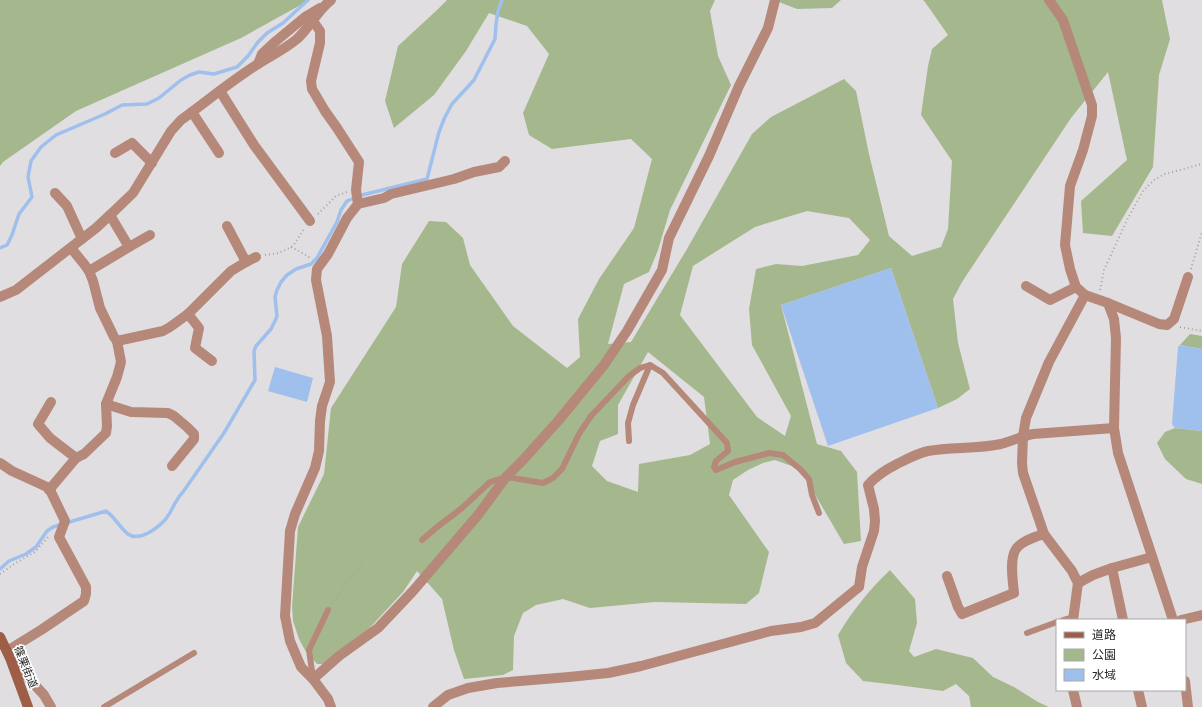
<svg xmlns="http://www.w3.org/2000/svg" width="1202" height="707" font-family="'Fira Sans','Noto Sans JP',sans-serif">
  <style>
    .green { fill: #a5b88d; fill-rule: evenodd }
    .water { fill: #9fbfed }
    .lines { fill: none; stroke-linecap: round; stroke-linejoin: round }
    .stream { stroke: #9fbfed; stroke-width: 3.5 }
    .path { stroke: #a4a3a5; stroke-width: 2; stroke-dasharray: 1 3; stroke-linecap: butt }
    .service { stroke: #b68879; stroke-width: 6 }
    .minor { stroke: #b68879; stroke-width: 10 }
    .secondary { stroke: #9e5d47; stroke-width: 10 }
    .labels { text-anchor: middle; stroke-width: 3.5; stroke-linejoin: round; paint-order: stroke }
    .street-label { font-size: 11px; fill: #282829; stroke: #fff }
  </style>
  <rect width="100%" height="100%" fill="#e0dee1"/>
  <!-- green -->
  <g class="green">
    <polygon points="0,0 307,0 306,2 241,38 76,111 3,162 0,166"/>
    <path d="M447,0H715L710,11L718,56L731,85L670,210L658,250L649,272L624,284L608,344L631,342L687,249L752,134L771,117L844,79L856,91L869,154L889,236L912,256L941,247L948,229L952,161L921,115L928,66L932,49L948,35L925,2L923,0H1162L1170,39L1159,75L1153,167L1112,236L1083,233L1081,201L1127,160L1108,72L1071,118L962,282L953,299L958,343L970,389L957,399L938,408L891,268L781,305L817,444L841,451L857,472L861,541L844,544L800,469L775,460L763,463L748,470L733,480L729,495L769,552L759,593L746,604L655,602L590,608L563,599L536,605L523,613L514,636L513,670L503,675L464,679L454,650L442,599L417,571L403,592L365,633L325,664H317L306,652L299,639L293,621L292,606L298,527L324,474L331,408L396,307L402,264L429,221L446,222L463,238L470,265L513,326L567,368L580,357L578,319L599,279L634,228L652,159L631,139L552,149L529,135L523,113L549,54L527,26L489,13L466,51L434,95L394,128L385,101L398,46L437,10ZM807,211L849,218L870,240L858,255L802,266L776,264L756,269L749,309L752,345L791,416L785,436L757,417L680,315L693,266L755,227ZM648,352L704,397L710,444L690,455L639,464L638,492L607,481L592,466L600,441L618,434V405Z"/>
    <polygon points="774,0 841,0 832,8 797,9"/>
    <polygon points="1190,334 1202,336 1202,349 1180,345"/>
    <polygon points="1175,428 1202,431 1202,484 1186,479 1165,459 1157,443 1165,432"/>
    <path d="M890,570L915,599L917,623L909,651L914,657L936,649L973,658L993,677L1014,687L1038,702L1049,707H971L969,696L956,684L943,691L897,685L863,681L846,663L838,635C853,610 869,590 890,570Z"/>
  </g>
  <!-- water -->
  <g class="water">
    <polygon points="891,268 938,408 828,446 781,305"/>
    <polygon points="1180,345 1202,349 1202,431 1175,428 1172,424 1178,347"/>
    <polygon points="275,367 313,378 307,402 268,391"/>
  </g>
  <g class="lines">
    <!-- stream -->
    <g class="stream">
      <polyline points="0,248 7,245 12,235 19,214 32,197 28,177 31,161 41,147 56,135 105,114 122,105 147,104 159,98 181,80 190,75 199,72 214,74 237,67 248,56 258,42 267,33 283,23 308,0"/>
      <path d="M0,569L9,561L26,554L36,547L47,531L53,527L106,511C115,517 120,528 128,534C139,542 156,529 164,521C172,513 174,501 183,492L224,433L255,380L254,351L256,346L271,329L275,321L277,316L275,297L277,290L281,282L287,275L296,269L311,264L317,258L337,222L341,210L347,201L362,195L427,179L439,132L445,117L452,104L474,80L495,39L496,24L498,11L502,0"/>
    </g>
    <!-- path -->
    <g class="path">
      <polyline points="318,214 336,196 347,192"/>
      <polyline points="291,247 306,255 311,259"/>
      <polyline points="265,255 279,253 293,246 304,229"/>
      <polyline points="1191,269 1202,232"/>
      <polyline points="1100,290 1104,270 1127,220 1143,191 1154,180 1165,174 1202,164"/>
      <polyline points="1180,327 1202,331"/>
      <polyline points="0,574 14,564 35,552 49,536"/>
      <polyline points="332,604 365,558"/>
    </g>
    <!-- service -->
    <g class="service">
      <polyline points="629,441 628,423 633,405 650,365"/>
      <polyline points="422,540 437,527 462,508 490,482 506,477 543,483 553,478 562,469 579,434 591,416 629,376 640,368 650,365 663,373 727,443 728,451 716,461 714,467 716,470 735,462 769,453 783,455 800,469 809,479 812,495 819,513"/>
      <polyline points="1063,620 1073,617"/>
      <polyline points="1027,633 1057,622"/>
      <polyline points="313,678 309,650 328,610"/>
      <polyline points="104,707 194,653"/>
    </g>
    <!-- minor -->
    <g class="minor">
      <polyline points="1049,0 1063,20 1092,105 1092,116 1083,150 1070,186 1065,245 1070,269 1076,287 1085,295 1108,303 1159,324 1167,325 1174,319 1188,277"/>
      <polyline points="313,21 320,31 320,43 311,81 312,89 325,111 337,128 359,162 356,190 358,204"/>
      <polyline points="258,64 262,54 276,41 305,17 320,8"/>
      <polyline points="220,91 254,145 310,221"/>
      <polyline points="192,112 219,153"/>
      <polyline points="115,153 132,143 152,163"/>
      <polyline points="55,193 67,206 82,239"/>
      <polyline points="129,247 150,235"/>
      <polyline points="71,248 84,264 89,271 93,281 100,308 114,337 117,341 163,331 170,327 188,314 231,271 246,262 227,226"/>
      <polyline points="246,262 256,257"/>
      <polyline points="89,271 129,247 110,215"/>
      <polyline points="1026,286 1050,300 1076,287"/>
      <path d="M0,297L16,290L96,228L110,215L133,193L171,131L181,120C207,101 231,81 258,64C271,56 285,49 297,39C310,27 317,11 331,0"/>
      <polyline points="1108,303 1114,319 1116,338 1114,428 1118,453 1173,620"/>
      <polyline points="188,314 199,328 195,348 212,361"/>
      <polyline points="106,404 131,412 168,413 174,416 187,427 194,434 194,439 172,466"/>
      <polyline points="76,458 84,454 106,433 107,426 106,404 117,377 121,362 117,341"/>
      <polyline points="0,463 12,471 47,487 51,492 65,521 59,537 86,587 86,594 84,601 41,630 7,651"/>
      <polyline points="49,490 76,458 50,438 38,424 51,402"/>
      <path d="M947,576L958,607L962,614L1014,593C1013,582 1009,559 1016,549C1021,541 1035,537 1044,534"/>
      <polyline points="1078,583 1093,575 1112,568"/>
      <polyline points="1073,620 1078,583 1072,571 1044,534 1023,473 1022,463 1023,436 1026,418 1049,362 1085,295"/>
      <polyline points="1123,620 1112,568 1152,557"/>
      <polyline points="1181,620 1202,615"/>
      <polyline points="10,658 44,695 51,707"/>
      <polyline points="313,679 339,656 378,628 413,591 478,515 506,477 523,460 558,421 604,365 627,331 662,270 669,238 709,156 739,86 768,28 775,0"/>
      <polyline points="1185,681 1188,707"/>
      <polyline points="1073,690 1077,707"/>
      <polyline points="1138,690 1142,707"/>
      <polyline points="331,707 328,699 313,679 301,667 290,641 285,616 290,531 295,514 315,468 319,451 320,421 322,406 330,382 327,336 316,280 317,269 328,254 347,218 358,204 384,198 391,194 454,179 474,172 499,167 505,161"/>
      <path d="M433,707L448,695L468,688L497,683L569,677L608,673L641,666L771,631L801,627L815,623L859,587L862,567L874,531L875,521L874,509L868,485C876,476 887,469 897,464C907,459 918,453 928,451C952,447 977,449 1001,444C1012,441 1022,436 1033,434L1114,428"/>
    </g>
    <!-- secondary -->
    <polyline class="secondary" points="0,637 10,658 28,707"/>
  </g>
  <g class="labels">
    <!-- street labels -->
    <g class="street-label">
      <text transform="translate(26 667) rotate(68)" y="4">篠栗街道</text>
    </g>
  </g>
  <!-- legend -->
  <rect x="1056" y="619" width="130" height="72" fill="#ffffff" stroke="#a9a9a9"/>
  <rect x="1064" y="632" width="20" height="6" fill="#9e5d47" stroke="#a9a9a9"/>
  <text x="1092" y="639" font-size="12" fill="#282829">道路</text>
  <rect x="1064" y="649" width="20" height="12" fill="#a5b88d" stroke="#a9a9a9"/>
  <text x="1092" y="659" font-size="12" fill="#282829">公園</text>
  <rect x="1064" y="669" width="20" height="12" fill="#9fbfed" stroke="#a9a9a9"/>
  <text x="1092" y="679" font-size="12" fill="#282829">水域</text>
</svg>
